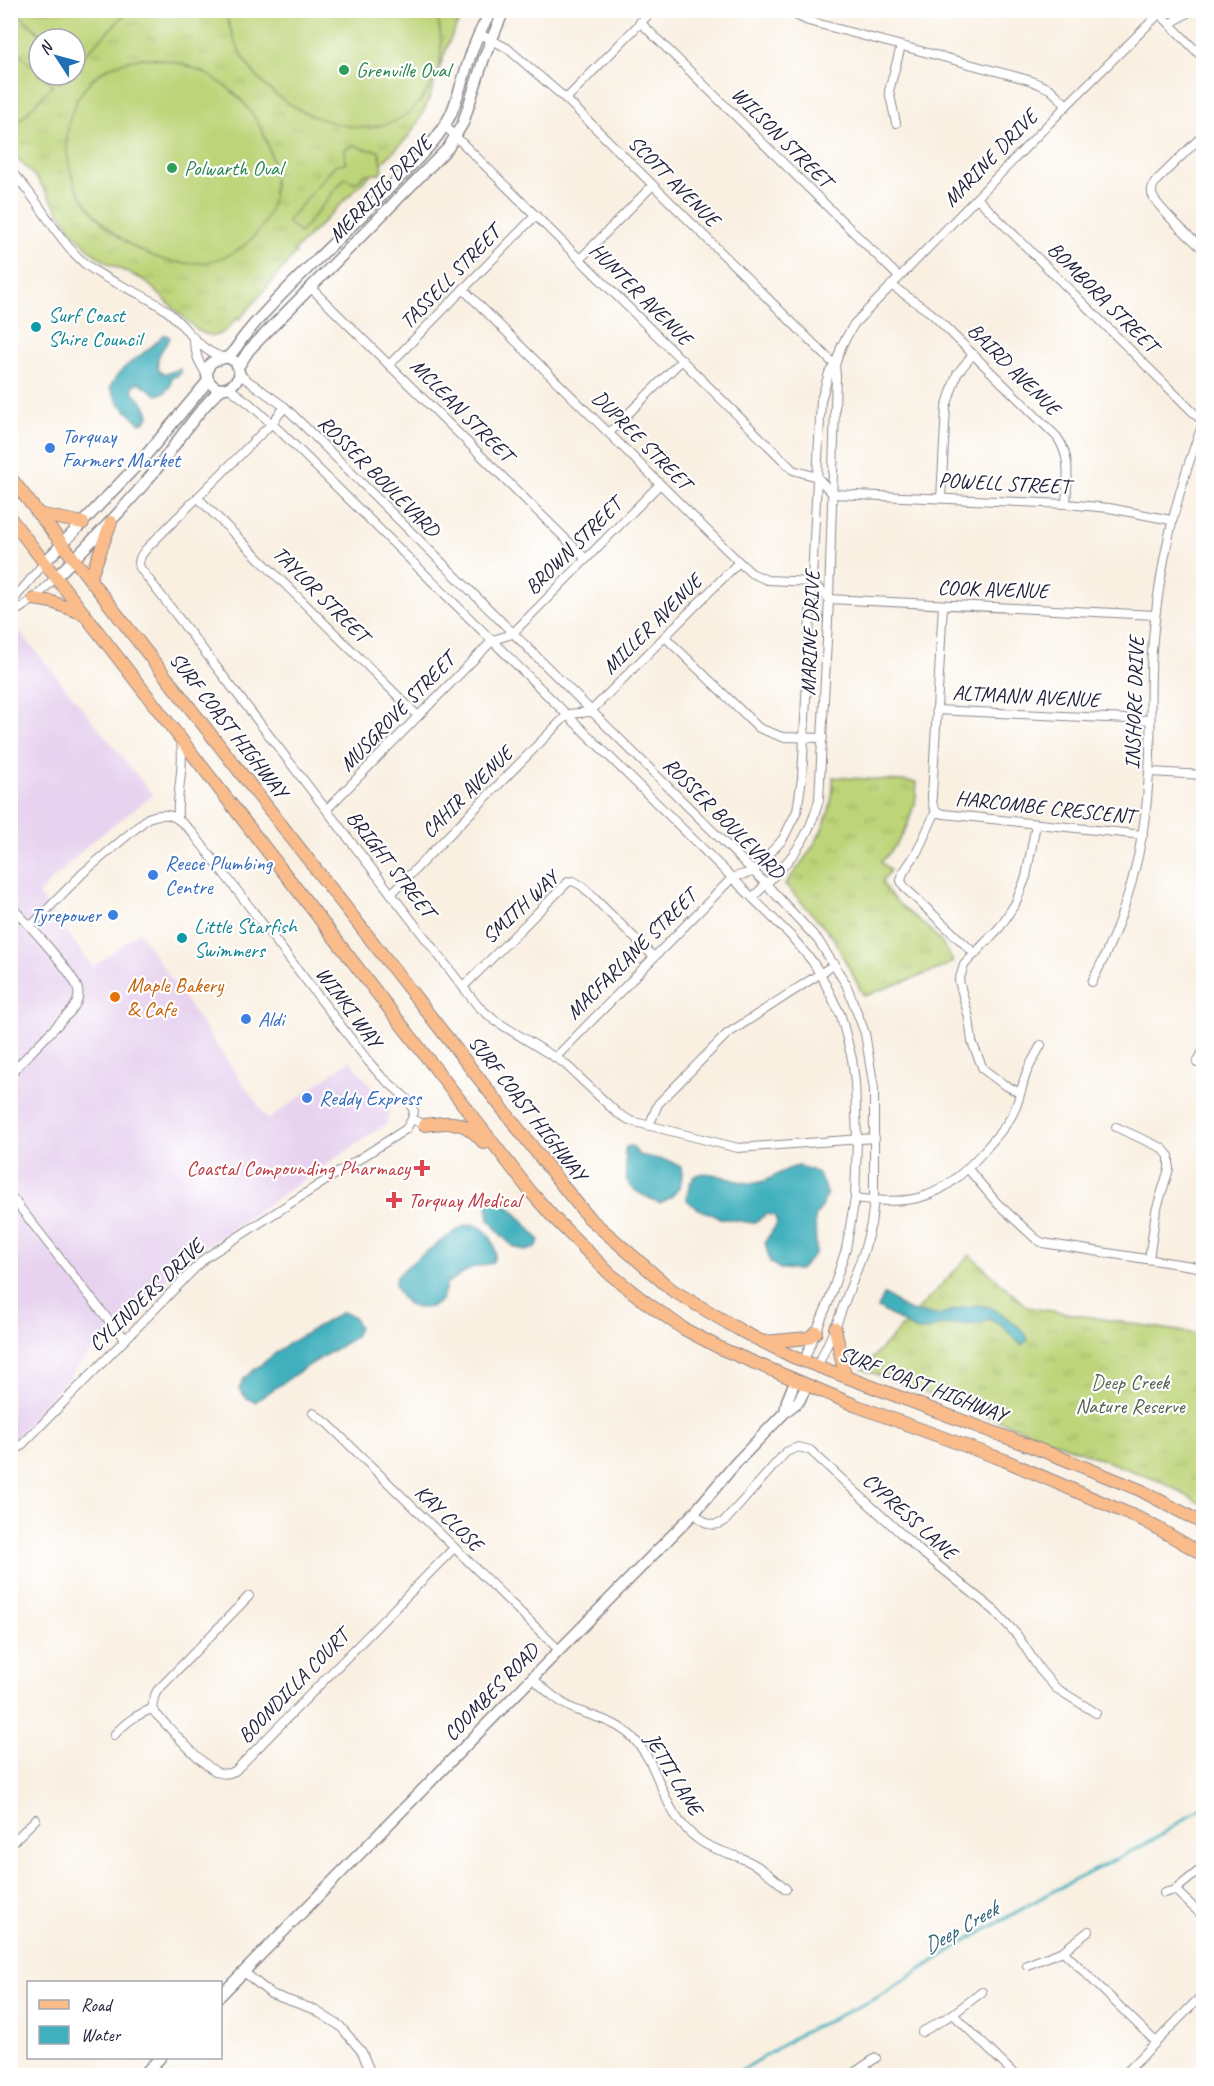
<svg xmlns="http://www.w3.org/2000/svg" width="1214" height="2086" font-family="Caveat,sans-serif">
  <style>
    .built { fill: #e7d2ef }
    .grass { fill: url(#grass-tufts); stroke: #707b5a; stroke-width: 1.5; fill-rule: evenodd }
    .pitch { fill: #bdd478; stroke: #707b5a; stroke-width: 1.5 }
    .water { fill: #41b0bd; stroke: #32697c; stroke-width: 1.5 }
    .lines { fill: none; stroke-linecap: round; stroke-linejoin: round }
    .stream { stroke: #41b0bd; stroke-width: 3 }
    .minor-casing { stroke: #8e898e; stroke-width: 10 }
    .tertiary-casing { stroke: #8e898e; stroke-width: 13 }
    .primary-casing { stroke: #8e898e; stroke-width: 14 }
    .minor { stroke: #fff; stroke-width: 8 }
    .tertiary { stroke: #fff; stroke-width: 10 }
    .primary { stroke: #fabc8b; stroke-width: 12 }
    .leisure-dot { fill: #2e9e5b; stroke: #fff; stroke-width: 2 }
    .culture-dot { fill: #0f9aa8; stroke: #fff; stroke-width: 2 }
    .shop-dot { fill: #3f7fe0; stroke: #fff; stroke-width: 2 }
    .food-dot { fill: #e8710a; stroke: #fff; stroke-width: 2 }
    .health-dot { fill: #e0444e; stroke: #fff; stroke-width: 2 }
    .labels { text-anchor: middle; stroke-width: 4.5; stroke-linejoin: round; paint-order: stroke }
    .leisure-label { font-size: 21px; fill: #27864d; stroke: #fff; text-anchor: start }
    .street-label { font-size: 21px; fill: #22223b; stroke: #fff }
    .culture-label { font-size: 21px; fill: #0d838f; stroke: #fff; text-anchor: start }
    .shop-label { font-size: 21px; fill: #366cbe; stroke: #fff; text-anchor: start }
    .food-label { font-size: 21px; fill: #c56008; stroke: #fff; text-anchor: start }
    .health-label { font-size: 21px; fill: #be3a42; stroke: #fff; text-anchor: end }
    .park-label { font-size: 21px; fill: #586050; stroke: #fff }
    .water-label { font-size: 22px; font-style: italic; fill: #306276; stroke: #fff }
  </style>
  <defs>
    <pattern id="grass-tufts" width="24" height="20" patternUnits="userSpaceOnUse" patternTransform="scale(1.5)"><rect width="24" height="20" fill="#bdd478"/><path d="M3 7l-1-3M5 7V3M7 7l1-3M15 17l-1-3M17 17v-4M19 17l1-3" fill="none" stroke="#a2b669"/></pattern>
  </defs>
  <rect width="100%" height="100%" fill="#fff"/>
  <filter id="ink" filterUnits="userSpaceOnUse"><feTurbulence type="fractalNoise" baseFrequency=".0167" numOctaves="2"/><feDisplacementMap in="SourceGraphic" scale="12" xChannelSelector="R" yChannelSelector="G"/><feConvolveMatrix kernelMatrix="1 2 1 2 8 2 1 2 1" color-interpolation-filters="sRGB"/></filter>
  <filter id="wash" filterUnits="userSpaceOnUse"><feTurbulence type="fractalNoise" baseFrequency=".008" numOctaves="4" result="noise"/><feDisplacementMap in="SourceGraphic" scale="24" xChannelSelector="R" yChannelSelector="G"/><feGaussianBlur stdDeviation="1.35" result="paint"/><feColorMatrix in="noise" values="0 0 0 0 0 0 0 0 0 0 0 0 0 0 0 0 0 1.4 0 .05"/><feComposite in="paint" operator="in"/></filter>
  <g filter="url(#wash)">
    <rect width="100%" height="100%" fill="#f9f0e2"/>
    <!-- built -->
    <polygon class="built" points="17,628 153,795 90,843 38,894 93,967 139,932 268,1120 350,1060 390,1110 386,1124 186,1260 100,1341 11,1443 10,635"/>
    <!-- grass -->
    <g class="grass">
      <path d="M10,11H466C438,49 438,100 407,138L294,251L296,253L239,320L238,317C224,333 219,342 197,330L144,280L109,264L93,253L73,232L38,180L11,151ZM39,39H75V75H39Z"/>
      <path d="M833,777L917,782L915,806L913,807C908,830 897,846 881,862L890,870L882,882C892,902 912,914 928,928C939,938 947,949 953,962L942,968L864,996L832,936L785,884C810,854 835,819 833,777Z"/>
      <polygon points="970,1255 1027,1307 1203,1335 1203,1505 1162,1482 862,1369"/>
    </g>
    <!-- pitch -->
    <g class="pitch">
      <polygon points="16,11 128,11 75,65 75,39 45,39"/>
      <path d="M225,11H436C443,41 446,65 426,93C421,99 417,106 411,111C369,148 291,115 259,79C242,60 231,35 225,11Z"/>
      <polygon points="10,45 39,72 39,75 42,75 53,85 11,129"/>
      <path d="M141,58C213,58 276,112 274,187C273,212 261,234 241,248C184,286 115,248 82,197C56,156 63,95 106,69C116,63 129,61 141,58Z"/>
      <polygon points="355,145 364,149 379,151 383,169 379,174 364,174 356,183 345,178 300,233 287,222 335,165 345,163 345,149"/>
    </g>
    <!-- water -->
    <g class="water">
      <path d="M163,335H167L170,338C163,349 154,357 159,371L165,374L180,369L181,373L177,376L172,377L170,387L164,393L157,395L140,383L134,384L132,391C139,400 148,405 149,416L144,422L139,423L118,402L110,388C119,363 147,356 163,335Z"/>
      <path d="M632,1146L639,1155L669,1161L681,1167C685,1185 675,1197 660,1203C649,1198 628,1191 626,1177C625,1172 626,1166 626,1161C626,1155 623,1153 626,1147Z"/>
      <path d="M799,1166C820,1171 822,1176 827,1196L815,1218L816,1253L800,1270L780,1269L770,1262L765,1242L777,1224L775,1216L767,1214L753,1223L720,1218L695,1207L687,1200C689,1149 729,1187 756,1183C772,1181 782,1168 799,1166Z"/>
      <path d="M492,1196C510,1203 527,1225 539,1240L536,1248L526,1251L513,1246L502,1236L489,1220L486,1200Z"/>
      <path d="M470,1224C488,1226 501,1248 492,1263L471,1268L447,1283C445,1288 444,1296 441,1300C435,1308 419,1310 411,1306C404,1302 392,1287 396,1279C400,1268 449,1236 461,1228Z"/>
      <path d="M884,1295C894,1298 899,1306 908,1310C913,1312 929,1314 936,1315C942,1316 948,1312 954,1310C979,1302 989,1303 1010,1320C1018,1327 1025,1330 1028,1340L1021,1345L1004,1327L989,1319L980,1324L941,1325L928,1330L917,1331L878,1308Z"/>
      <polygon points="342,1312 353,1316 359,1327 355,1337 306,1367 255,1402 246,1398 239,1389 244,1378 286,1345"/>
    </g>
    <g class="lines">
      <!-- stream -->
      <polyline class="stream" points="733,2076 800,2034 877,1998 956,1947 1046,1895 1153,1840 1204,1806"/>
    </g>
  </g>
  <g filter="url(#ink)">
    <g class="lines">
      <defs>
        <g id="minor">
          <polyline points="785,10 808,21 1029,80 1050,89 1067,105"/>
          <polyline points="1157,11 1204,59"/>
          <polyline points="640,22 898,276"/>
          <polyline points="1171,23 1192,10"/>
          <polyline points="480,34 507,48 566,99 835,365"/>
          <polyline points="566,99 653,10"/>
          <polyline points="896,123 889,91 901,46"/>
          <polyline points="445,126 793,470 817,477 833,494 1066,504 1109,508 1171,520"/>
          <path d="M1204,134L1157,180C1154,184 1151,187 1152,193C1152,203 1194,241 1204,250"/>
          <path d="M10,171C39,198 54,236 84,263C109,284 142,291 167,311C186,326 198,350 222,357"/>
          <polyline points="977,198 1203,422"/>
          <polyline points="580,259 652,186"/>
          <path d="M891,285L931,313L1057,437C1072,458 1067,480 1066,504"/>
          <polyline points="311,288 586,559"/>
          <polyline points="463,289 739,562 751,573 767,580 812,582 829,599 1155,615"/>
          <polyline points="193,340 198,359 207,376"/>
          <polyline points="390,364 536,215"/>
          <polyline points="240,375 285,407 766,884 818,940 846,984 865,1033 874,1089 874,1200 871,1224 864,1251 835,1328 818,1365"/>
          <polyline points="229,388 250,404 283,434 791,936 812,961 821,975 841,1016 852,1059 855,1082 857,1140 855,1198 846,1249 829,1301 804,1360"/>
          <path d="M285,407L272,423L148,547C142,554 137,559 140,568L463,987L478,1006L494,1020L564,1063L617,1113L631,1121L738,1148L875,1138"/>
          <polyline points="609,433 682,360"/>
          <polyline points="198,498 418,716"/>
          <polyline points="941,498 946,407 957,374 973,354"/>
          <polyline points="10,604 45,562"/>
          <path d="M943,605L932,795C932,805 933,812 944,814L1143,835"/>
          <polyline points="10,615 34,599 56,577"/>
          <polyline points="665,637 759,728 782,737 823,738"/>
          <polyline points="936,710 1150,720"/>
          <polyline points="1150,772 1204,775"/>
          <polyline points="327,809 493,640 512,634 660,484"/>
          <polyline points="936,811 917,852 903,873 901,881 905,888 975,954"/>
          <path d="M178,818C176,792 185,767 181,742"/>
          <polyline points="391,894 568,714 590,712 739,562"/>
          <path d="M753,897C785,865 807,846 819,800L829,599L836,376L835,365"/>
          <path d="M10,906C24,919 75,974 78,990C80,998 76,1005 71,1011L10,1074"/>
          <path d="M31,926L83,873L148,818C170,810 177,817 192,832L368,1061L380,1075L406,1098L414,1111L412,1119L425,1125"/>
          <path d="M1092,982C1127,916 1145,848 1149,774C1152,733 1149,692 1152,651C1158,572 1175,495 1204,421"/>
          <polyline points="463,987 568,882 573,881 582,886 654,957"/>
          <polyline points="556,1057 733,877 753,872 783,839 797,811 802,778 821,400 829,373 835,365 842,345 854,324 1067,105 1160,13"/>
          <polyline points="1197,1063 1204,1049"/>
          <polyline points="1020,1093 1003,1084 983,1069 972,1042 969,1018 959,981 964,965 1000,927 1015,904 1026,877 1036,824"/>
          <polyline points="649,1126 658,1104 727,1034 835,964"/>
          <polyline points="1116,1127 1162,1148 1169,1156 1169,1169 1156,1211 1149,1259"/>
          <polyline points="968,1169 997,1203 1036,1239 1043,1243 1204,1268"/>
          <polyline points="10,1195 110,1322 126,1339"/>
          <path d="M855,1198C915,1206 941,1199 982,1153C992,1142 1003,1130 1011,1117C1019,1104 1021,1088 1026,1074C1030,1064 1036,1054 1041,1045"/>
          <polyline points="313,1413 327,1423 559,1650"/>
          <polyline points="10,1457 205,1258 406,1129 412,1119"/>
          <path d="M694,1513C705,1523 711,1529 725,1521L786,1452L798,1447L810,1450L919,1550L995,1611L1017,1635L1040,1670L1056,1688L1096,1713"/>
          <path d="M532,1678C546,1690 559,1703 576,1710C595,1717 614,1721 630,1735C664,1767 658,1811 699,1840C712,1850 727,1852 741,1858C759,1865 772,1876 786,1889"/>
          <path d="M152,1709L156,1714C169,1727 203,1766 217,1772C224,1775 229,1774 235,1771L454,1548"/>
          <path d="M114,1735C126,1722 136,1715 152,1709L154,1697L157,1691L249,1596"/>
          <polyline points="10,1845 36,1819"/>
          <polyline points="1175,1890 1204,1917"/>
          <polyline points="1164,1893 1175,1890 1201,1869"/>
          <polyline points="1063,1951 1156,2042"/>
          <polyline points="1027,1965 1063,1951 1089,1931"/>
          <polyline points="244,1972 271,1994 313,2009 340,2026 362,2052 372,2076"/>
          <polyline points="953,2014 1016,2076"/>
          <polyline points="922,2032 953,2014 982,1992"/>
          <polyline points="849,2076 876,2058"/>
          <polyline points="1123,2076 1204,1993"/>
        </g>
        <g id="tertiary">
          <path d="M227,357L236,362L240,375C232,391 213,395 207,376C208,357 216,362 227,357C233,354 238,345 242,339C262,313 287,289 311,265C352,225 395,185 433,142C440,133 446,124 451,114C465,80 470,41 493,10"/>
          <polyline points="238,367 249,350 448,148 463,123 484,58 504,10"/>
          <polyline points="45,562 141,461 208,381"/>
          <path d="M56,577C90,543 124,509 154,472C176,445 195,413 221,389"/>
          <polyline points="785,1412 787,1401 795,1381"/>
          <polyline points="220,1996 694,1513 736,1463 785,1412 799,1401 807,1385"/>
          <polyline points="142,2076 160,2058"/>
        </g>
        <g id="primary">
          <polyline points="10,477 562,1185 589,1218 672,1290 743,1332 793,1357 1059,1457 1140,1490 1204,1524"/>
          <polyline points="38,514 83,523"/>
          <polyline points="10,518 530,1191 553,1217 610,1274 644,1301 684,1329 722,1349 857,1406 1004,1460 1145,1521 1204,1555"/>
          <polyline points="90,579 111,522"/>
          <polyline points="34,599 52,602 84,614"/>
          <path d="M425,1125C453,1121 465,1120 484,1143"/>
          <polyline points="835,1328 845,1376"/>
          <polyline points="764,1342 808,1338 816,1332"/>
        </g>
      </defs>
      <!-- minor casing -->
      <use href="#minor" class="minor-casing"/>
      <!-- tertiary casing -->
      <use href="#tertiary" class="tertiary-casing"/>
      <!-- primary casing -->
      <use href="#primary" class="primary-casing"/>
      <!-- minor -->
      <use href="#minor" class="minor"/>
      <!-- tertiary -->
      <use href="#tertiary" class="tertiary"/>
      <!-- primary -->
      <use href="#primary" class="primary"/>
    </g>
  </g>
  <!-- markers -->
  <g class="leisure-dot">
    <circle cx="344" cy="70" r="6"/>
    <circle cx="172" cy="168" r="6"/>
  </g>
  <g class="culture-dot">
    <circle cx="36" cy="327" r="6"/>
    <circle cx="182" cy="938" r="6"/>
  </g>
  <g class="shop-dot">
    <circle cx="50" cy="448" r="6"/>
    <circle cx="153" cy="875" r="6"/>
    <circle cx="113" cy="915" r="6"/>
    <circle cx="246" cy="1019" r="6"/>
    <circle cx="307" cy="1098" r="6"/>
  </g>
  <circle class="food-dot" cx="115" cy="997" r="6"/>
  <g class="health-dot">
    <path d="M419 1159h6v6h6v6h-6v6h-6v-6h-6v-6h6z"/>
    <path d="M391 1191h6v6h6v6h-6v6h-6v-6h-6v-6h6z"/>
  </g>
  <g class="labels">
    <!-- leisure labels -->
    <g class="leisure-label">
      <text x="356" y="77">Grenville Oval</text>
      <text x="184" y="175">Polwarth Oval</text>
    </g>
    <!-- street labels -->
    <g class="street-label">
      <text transform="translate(782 137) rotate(45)" y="7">WILSON STREET</text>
      <text transform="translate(990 158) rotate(-46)" y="7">MARINE DRIVE</text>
      <text transform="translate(674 181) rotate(45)" y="7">SCOTT AVENUE</text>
      <text transform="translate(380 189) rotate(-46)" y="7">MERRIJIG DRIVE</text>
      <text transform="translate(450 277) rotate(-46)" y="7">TASSELL STREET</text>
      <text transform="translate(641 294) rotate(45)" y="7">HUNTER AVENUE</text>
      <text transform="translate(1103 297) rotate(45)" y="7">BOMBORA STREET</text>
      <text transform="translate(1014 369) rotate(45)" y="7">BAIRD AVENUE</text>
      <text transform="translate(462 410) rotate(45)" y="7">MCLEAN STREET</text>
      <text transform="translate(642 440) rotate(45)" y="7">DUPREE STREET</text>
      <text transform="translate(379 476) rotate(45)" y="7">ROSSER BOULEVARD</text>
      <text transform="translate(1004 483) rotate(3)" y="7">POWELL STREET</text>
      <text transform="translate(573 546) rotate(-45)" y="7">BROWN STREET</text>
      <text transform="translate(993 589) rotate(2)" y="7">COOK AVENUE</text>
      <text transform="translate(321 594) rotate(45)" y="7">TAYLOR STREET</text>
      <text transform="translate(652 624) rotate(-45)" y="7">MILLER AVENUE</text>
      <text transform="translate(810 633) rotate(-88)" y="7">MARINE DRIVE</text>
      <text transform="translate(1026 696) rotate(3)" y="7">ALTMANN AVENUE</text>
      <text transform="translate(1134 703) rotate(-88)" y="7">INSHORE DRIVE</text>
      <text transform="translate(397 712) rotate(-46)" y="7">MUSGROVE STREET</text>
      <text transform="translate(229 725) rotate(52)" y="7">SURF COAST HIGHWAY</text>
      <text transform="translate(467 792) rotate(-45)" y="7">CAHIR AVENUE</text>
      <text transform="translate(1045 807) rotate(6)" y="7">HARCOMBE CRESCENT</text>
      <text transform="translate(724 818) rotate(45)" y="7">ROSSER BOULEVARD</text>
      <text transform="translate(391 864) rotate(52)" y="7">BRIGHT STREET</text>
      <text transform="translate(520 907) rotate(-43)" y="7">SMITH WAY</text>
      <text transform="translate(631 954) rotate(-45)" y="7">MACFARLANE STREET</text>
      <text transform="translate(349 1007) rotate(53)" y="7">WINKI WAY</text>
      <text transform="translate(528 1108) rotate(52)" y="7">SURF COAST HIGHWAY</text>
      <text transform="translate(146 1295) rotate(-44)" y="7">CYLINDERS DRIVE</text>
      <text transform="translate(923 1384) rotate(21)" y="7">SURF COAST HIGHWAY</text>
      <text transform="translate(910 1516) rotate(42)" y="7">CYPRESS LANE</text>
      <text transform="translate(449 1518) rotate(44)" y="7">KAY CLOSE</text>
      <text transform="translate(293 1686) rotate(-46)" y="7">BOONDILLA COURT</text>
      <text transform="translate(491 1692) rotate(-46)" y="7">COOMBES ROAD</text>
      <text transform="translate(674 1774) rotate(59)" y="7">JETTI LANE</text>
    </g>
    <!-- culture labels -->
    <g class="culture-label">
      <text x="48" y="322">Surf Coast<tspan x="48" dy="24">Shire Council</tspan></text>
      <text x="194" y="933">Little Starfish<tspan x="194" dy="24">Swimmers</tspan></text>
    </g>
    <!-- shop labels -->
    <g class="shop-label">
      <text x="62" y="443">Torquay<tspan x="62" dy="24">Farmers Market</tspan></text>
      <text x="165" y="870">Reece Plumbing<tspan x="165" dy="24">Centre</tspan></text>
      <text x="101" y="922" text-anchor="end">Tyrepower</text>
      <text x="258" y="1026">Aldi</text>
      <text x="319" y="1105">Reddy Express</text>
    </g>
    <!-- food labels -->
    <g class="food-label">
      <text x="127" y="992">Maple Bakery<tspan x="127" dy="24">&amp; Cafe</tspan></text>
    </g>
    <!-- health labels -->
    <g class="health-label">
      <text x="410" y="1175">Coastal Compounding Pharmacy</text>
      <text x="408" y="1207" text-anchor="start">Torquay Medical</text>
    </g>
    <!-- park labels -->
    <g class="park-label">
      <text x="1130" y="1389">Deep Creek<tspan x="1130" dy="24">Nature Reserve</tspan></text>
    </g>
    <!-- water labels -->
    <g class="water-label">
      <text transform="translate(960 1927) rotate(-30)" y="8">Deep Creek</text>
    </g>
  </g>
  <!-- margin -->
  <rect width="1214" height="2086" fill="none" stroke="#fff" stroke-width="36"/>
  <!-- legend -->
  <rect x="27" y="1981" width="195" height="78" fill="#ffffff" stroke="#a7a7b1" stroke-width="1.5"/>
  <rect x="39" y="2000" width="30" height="9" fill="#fabc8b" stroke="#a7a7b1" stroke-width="1.5"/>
  <text x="81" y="2011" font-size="18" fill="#22223b">Road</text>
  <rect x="39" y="2026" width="30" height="18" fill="#41b0bd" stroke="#a7a7b1" stroke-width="1.5"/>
  <text x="81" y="2041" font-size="18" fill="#22223b">Water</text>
  <!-- north arrow -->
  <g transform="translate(57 57) rotate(306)"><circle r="28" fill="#ffffff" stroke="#a7a7b1" stroke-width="1.5"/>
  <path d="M0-4.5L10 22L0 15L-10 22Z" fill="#1f6fb2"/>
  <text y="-9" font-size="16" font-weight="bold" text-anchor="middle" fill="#22223b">N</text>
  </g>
</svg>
